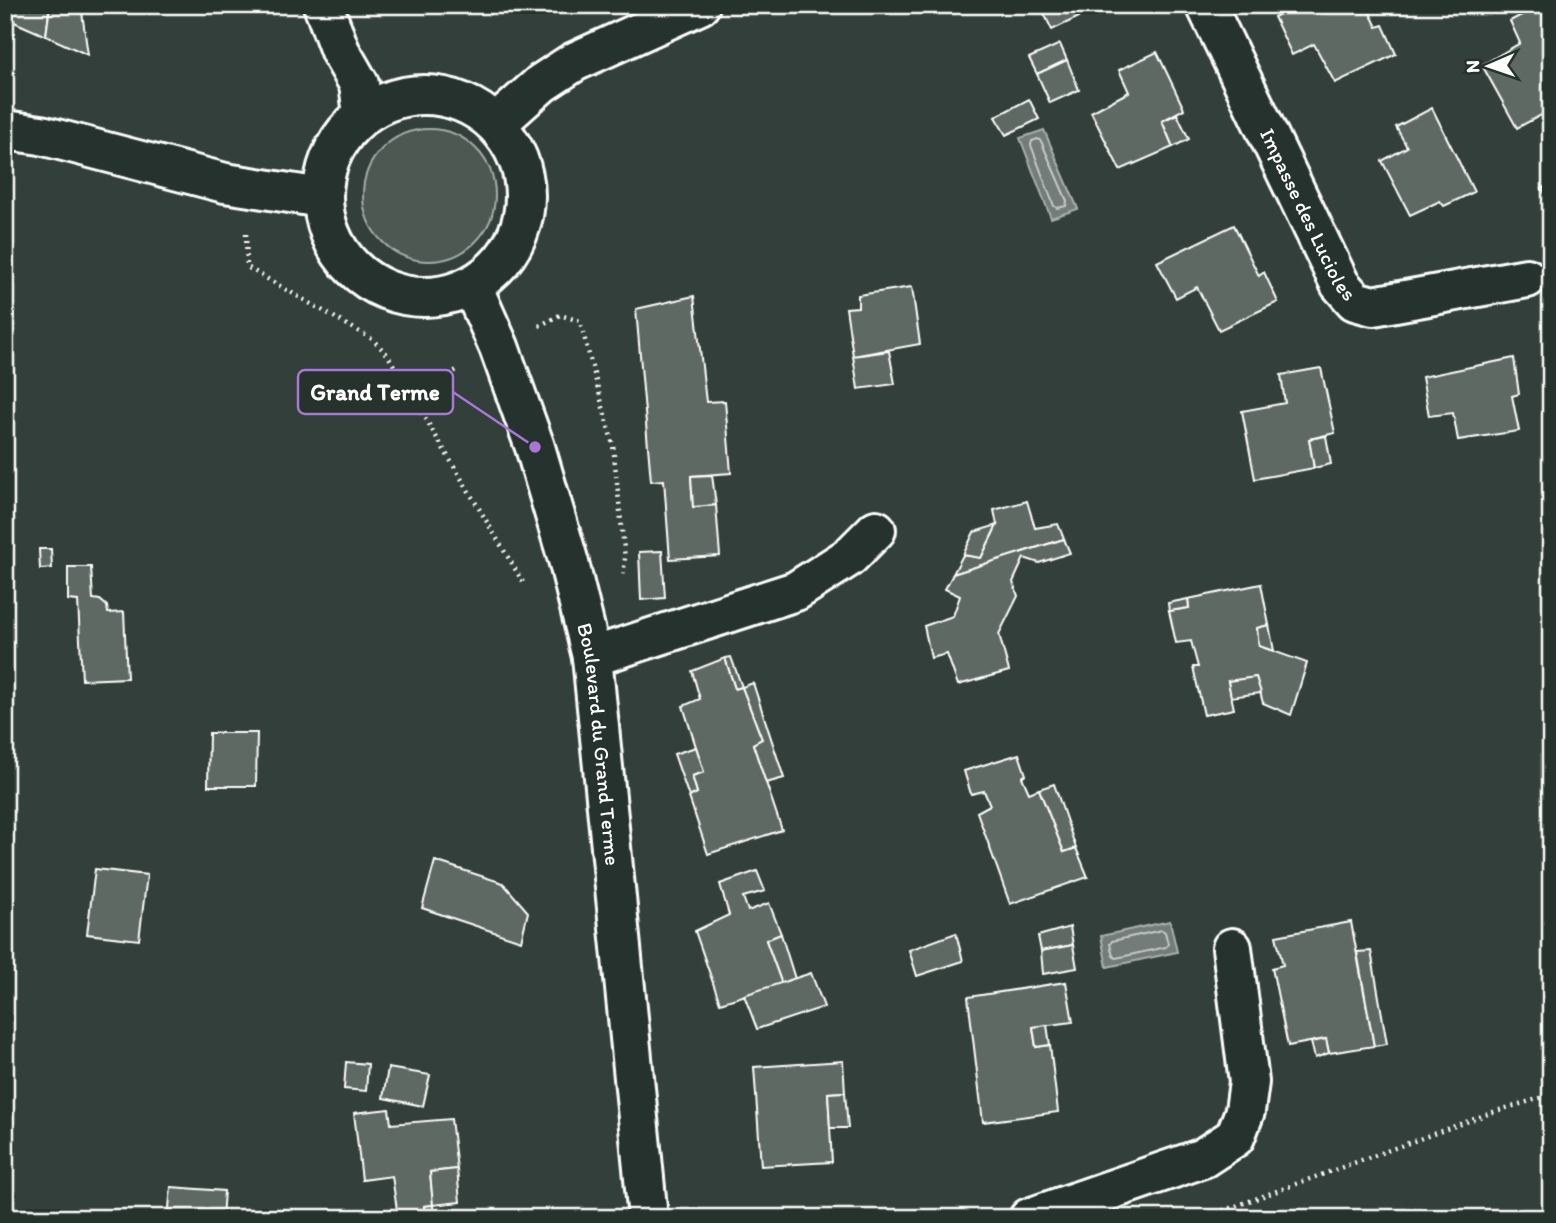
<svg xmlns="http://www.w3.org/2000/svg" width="1556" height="1223" font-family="Itim,sans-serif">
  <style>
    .green { fill: #4d5853; stroke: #a6aca9; stroke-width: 2 }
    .water { fill: #737b78; stroke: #abb0ae; stroke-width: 2 }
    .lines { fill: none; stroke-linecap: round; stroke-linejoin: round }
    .shore { stroke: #c7cac9; stroke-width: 2 }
    .building { fill: #5f6964; stroke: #fff; stroke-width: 2 }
    .minor-casing { stroke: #fff; stroke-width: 44 }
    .tertiary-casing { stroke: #fff; stroke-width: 44 }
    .path { stroke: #fff; stroke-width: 4.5; stroke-dasharray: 2 5; stroke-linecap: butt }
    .minor { stroke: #26332d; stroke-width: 38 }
    .tertiary { stroke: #26332d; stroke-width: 38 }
    .labels { text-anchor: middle; stroke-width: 7; stroke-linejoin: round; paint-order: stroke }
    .street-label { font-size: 21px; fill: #fff; stroke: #26332d }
    .leader { fill: none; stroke: #a976d5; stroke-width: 2.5 }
    .callout-dot { fill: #a976d5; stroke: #26332d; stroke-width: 2.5 }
    .callout { fill: #26332d; stroke: #a976d5; stroke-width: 2.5 }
    .callout-label { font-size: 23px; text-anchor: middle; font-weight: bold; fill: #fff }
  </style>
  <rect width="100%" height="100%" fill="#333f3a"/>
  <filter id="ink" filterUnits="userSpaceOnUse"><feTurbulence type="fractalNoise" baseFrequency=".0143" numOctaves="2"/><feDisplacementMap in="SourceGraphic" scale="14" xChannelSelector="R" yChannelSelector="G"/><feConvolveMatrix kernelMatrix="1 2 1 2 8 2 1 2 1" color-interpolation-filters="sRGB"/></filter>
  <g filter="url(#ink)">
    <!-- green -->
    <circle class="green" cx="429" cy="195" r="66"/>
    <!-- water -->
    <g class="water">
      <polygon points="1044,130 1078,209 1051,218 1020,138"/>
      <polygon points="1170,921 1177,952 1107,967 1101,936"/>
    </g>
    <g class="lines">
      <!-- shore -->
      <g class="shore">
        <polygon points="1038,139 1041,141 1067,201 1066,206 1057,208 1054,206 1031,145 1032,141"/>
        <polygon points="1162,930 1165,932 1168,944 1166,947 1116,958 1113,956 1110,944 1112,941"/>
      </g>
    </g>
    <!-- building -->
    <g class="building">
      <polygon points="5,5 50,5 46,36 5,18"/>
      <polygon points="50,5 81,5 88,55 46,36"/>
      <polygon points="1040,5 1104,5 1052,30"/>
      <polygon points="1297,5 1366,5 1377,27 1383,25 1396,54 1335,83 1314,44 1292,55 1274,17"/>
      <polygon points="1541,5 1548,5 1551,11 1551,110 1517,128 1482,65 1520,43 1510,21"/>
      <polygon points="1060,44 1067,60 1037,74 1029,58"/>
      <polygon points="1157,52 1184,109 1162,121 1173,147 1120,170 1091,112 1129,92 1119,70"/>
      <polygon points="1067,60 1079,90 1050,103 1037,74"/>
      <polygon points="1029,99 1039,119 1006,135 995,117"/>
      <polygon points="1432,108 1474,192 1444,206 1440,201 1410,215 1382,161 1407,147 1396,127"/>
      <polygon points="1177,114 1189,139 1173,147 1162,121"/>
      <polygon points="1551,184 1551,205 1542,188"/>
      <polygon points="1234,225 1259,276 1264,272 1278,302 1219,330 1197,287 1176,298 1157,262"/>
      <polygon points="912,287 920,344 853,356 846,308 858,307 858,295"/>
      <polygon points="694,296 706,402 725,401 731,473 691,476 693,507 716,505 720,556 670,559 664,480 651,481 636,309"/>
      <polygon points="889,351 895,384 858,389 853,356"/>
      <polygon points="1514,358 1519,394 1512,396 1519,431 1458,440 1453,413 1429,416 1422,377"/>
      <polygon points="1321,368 1335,433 1309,439 1314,468 1255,479 1242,411 1285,403 1281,375"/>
      <polygon points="1326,436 1331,464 1314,468 1309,439"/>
      <polygon points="712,475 716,505 693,507 691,476"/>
      <polygon points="1027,501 1035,528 1058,524 1064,539 953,574 963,555 981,558 997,525 994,510"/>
      <polygon points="997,525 981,558 963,555 974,532"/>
      <polygon points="1064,539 1070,553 1039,563 1024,558 1013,582 1018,596 999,634 1009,671 958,685 947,654 931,658 924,626 953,616 960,596 945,589 953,574"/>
      <polygon points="39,549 51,549 52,568 40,569"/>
      <polygon points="662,551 665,598 641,600 639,552"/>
      <polygon points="68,567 91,567 93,599 100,600 107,606 108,613 124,612 127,678 82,680 78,601 68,600"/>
      <polygon points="1261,584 1269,625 1257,628 1259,646 1307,663 1291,715 1263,703 1256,677 1228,681 1234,709 1204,715 1193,667 1198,667 1191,641 1176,643 1169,611 1189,608 1188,599"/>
      <polygon points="1188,599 1189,608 1169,611 1168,603"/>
      <polygon points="1269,625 1274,651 1259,646 1257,628"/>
      <polygon points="731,657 742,687 735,689 725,658"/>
      <polygon points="725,658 735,689 742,687 762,739 753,744 782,830 708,854 689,797 697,793 692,776 704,772 683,706 700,699 692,671"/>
      <polygon points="1256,677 1261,693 1231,697 1228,681"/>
      <polygon points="753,683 784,778 766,783 753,744 762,739 742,687"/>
      <polygon points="209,733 257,733 256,786 208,786"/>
      <polygon points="696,747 704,772 692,776 697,793 689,797 674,754"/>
      <polygon points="1019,754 1026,775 1022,777 1029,793 1039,789 1064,852 1076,848 1088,877 1010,904 977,812 990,805 984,791 971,794 964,771"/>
      <polygon points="1054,784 1076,848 1064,852 1039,789"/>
      <polygon points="435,861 503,883 528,912 521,941 422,908"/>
      <polygon points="95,869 147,875 139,940 87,934"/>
      <polygon points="757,871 765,891 743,897 748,911 769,903 781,934 766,940 782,984 720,1003 695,931 729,915 720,884"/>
      <polygon points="1351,922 1374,1046 1329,1053 1326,1039 1288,1046 1272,968 1283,965 1276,936"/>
      <polygon points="1070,927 1073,945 1041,951 1038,936"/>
      <polygon points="956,933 963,961 917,976 909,950"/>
      <polygon points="781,934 795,979 782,984 766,940"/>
      <polygon points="1073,945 1077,968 1043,974 1041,951"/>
      <polygon points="1371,951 1387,1044 1374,1046 1357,952"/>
      <polygon points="811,973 824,1007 757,1029 744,995"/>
      <polygon points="1066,982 1073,1022 1033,1027 1036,1047 1050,1045 1058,1112 983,1122 968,997"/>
      <polygon points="1047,1025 1050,1045 1036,1047 1033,1027"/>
      <polygon points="1326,1039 1329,1053 1315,1058 1311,1042"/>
      <polygon points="843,1061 845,1092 828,1093 832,1162 761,1166 754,1067"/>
      <polygon points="346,1062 368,1064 366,1091 344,1089"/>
      <polygon points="388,1068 430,1075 423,1106 383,1098"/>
      <polygon points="845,1092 848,1128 830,1128 828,1093"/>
      <polygon points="389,1109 391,1124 451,1119 457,1169 430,1172 433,1205 424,1206 425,1218 370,1218 370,1213 397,1210 392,1176 362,1180 354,1113"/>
      <polygon points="457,1169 460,1202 433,1205 430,1172"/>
      <polygon points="171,1187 224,1191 222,1218 168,1218"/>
      <polygon points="433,1205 434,1218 425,1218 424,1206"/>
    </g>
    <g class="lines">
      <defs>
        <g id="minor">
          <polyline points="323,5 340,51 359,84 363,114"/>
          <path id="s1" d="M1206,5L1340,284L1355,301L1373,306L1527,278"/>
          <polyline points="592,657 796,591 849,557 876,530"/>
          <polyline points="1029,1218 1203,1158 1235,1137 1245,1111 1249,1082 1232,948"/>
        </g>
        <g id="tertiary">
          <circle cx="424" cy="196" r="101"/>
          <polyline points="496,124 542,83 574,62 700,5"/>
          <polyline points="5,130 41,135 225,183 322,198"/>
          <path id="s2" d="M472,286L499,347L535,447L569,563L592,657L648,1218"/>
        </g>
      </defs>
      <!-- minor casing -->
      <use href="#minor" class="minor-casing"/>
      <!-- tertiary casing -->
      <use href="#tertiary" class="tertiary-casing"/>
      <!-- path -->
      <g class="path">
        <polyline points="246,234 247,267 372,339 387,354 524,584"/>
        <polyline points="539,326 560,315 580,321 613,445 625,558 623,578"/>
        <polyline points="411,394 457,370"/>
        <polyline points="1203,1218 1496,1111 1551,1095"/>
      </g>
      <!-- minor -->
      <use href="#minor" class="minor"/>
      <!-- tertiary -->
      <use href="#tertiary" class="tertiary"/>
    </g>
  </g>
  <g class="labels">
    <!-- street labels -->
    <g class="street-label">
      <text dy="7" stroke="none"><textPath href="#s1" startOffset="233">Impasse des Lucioles</textPath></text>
      <text dy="7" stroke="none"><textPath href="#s2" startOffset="478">Boulevard du Grand Terme</textPath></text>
    </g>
  </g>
  <!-- callouts -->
  <path class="leader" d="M535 447L453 392"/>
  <circle class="callout-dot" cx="535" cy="447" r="7"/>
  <rect class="callout" x="298" y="370" width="155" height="44" rx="7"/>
  <g class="callout-label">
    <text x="375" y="400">Grand Terme</text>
  </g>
  <!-- margin -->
  <rect width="1556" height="1223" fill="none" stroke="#26332d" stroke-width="28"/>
  <rect x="14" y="14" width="1528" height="1195" fill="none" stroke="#fff" stroke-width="2.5" filter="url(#ink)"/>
  <!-- north arrow -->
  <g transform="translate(1489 66) rotate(268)" stroke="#26332d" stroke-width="5" paint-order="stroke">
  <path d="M0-5L12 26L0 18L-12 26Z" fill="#ffffff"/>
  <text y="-10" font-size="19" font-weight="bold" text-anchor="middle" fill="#ffffff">N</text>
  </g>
</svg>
